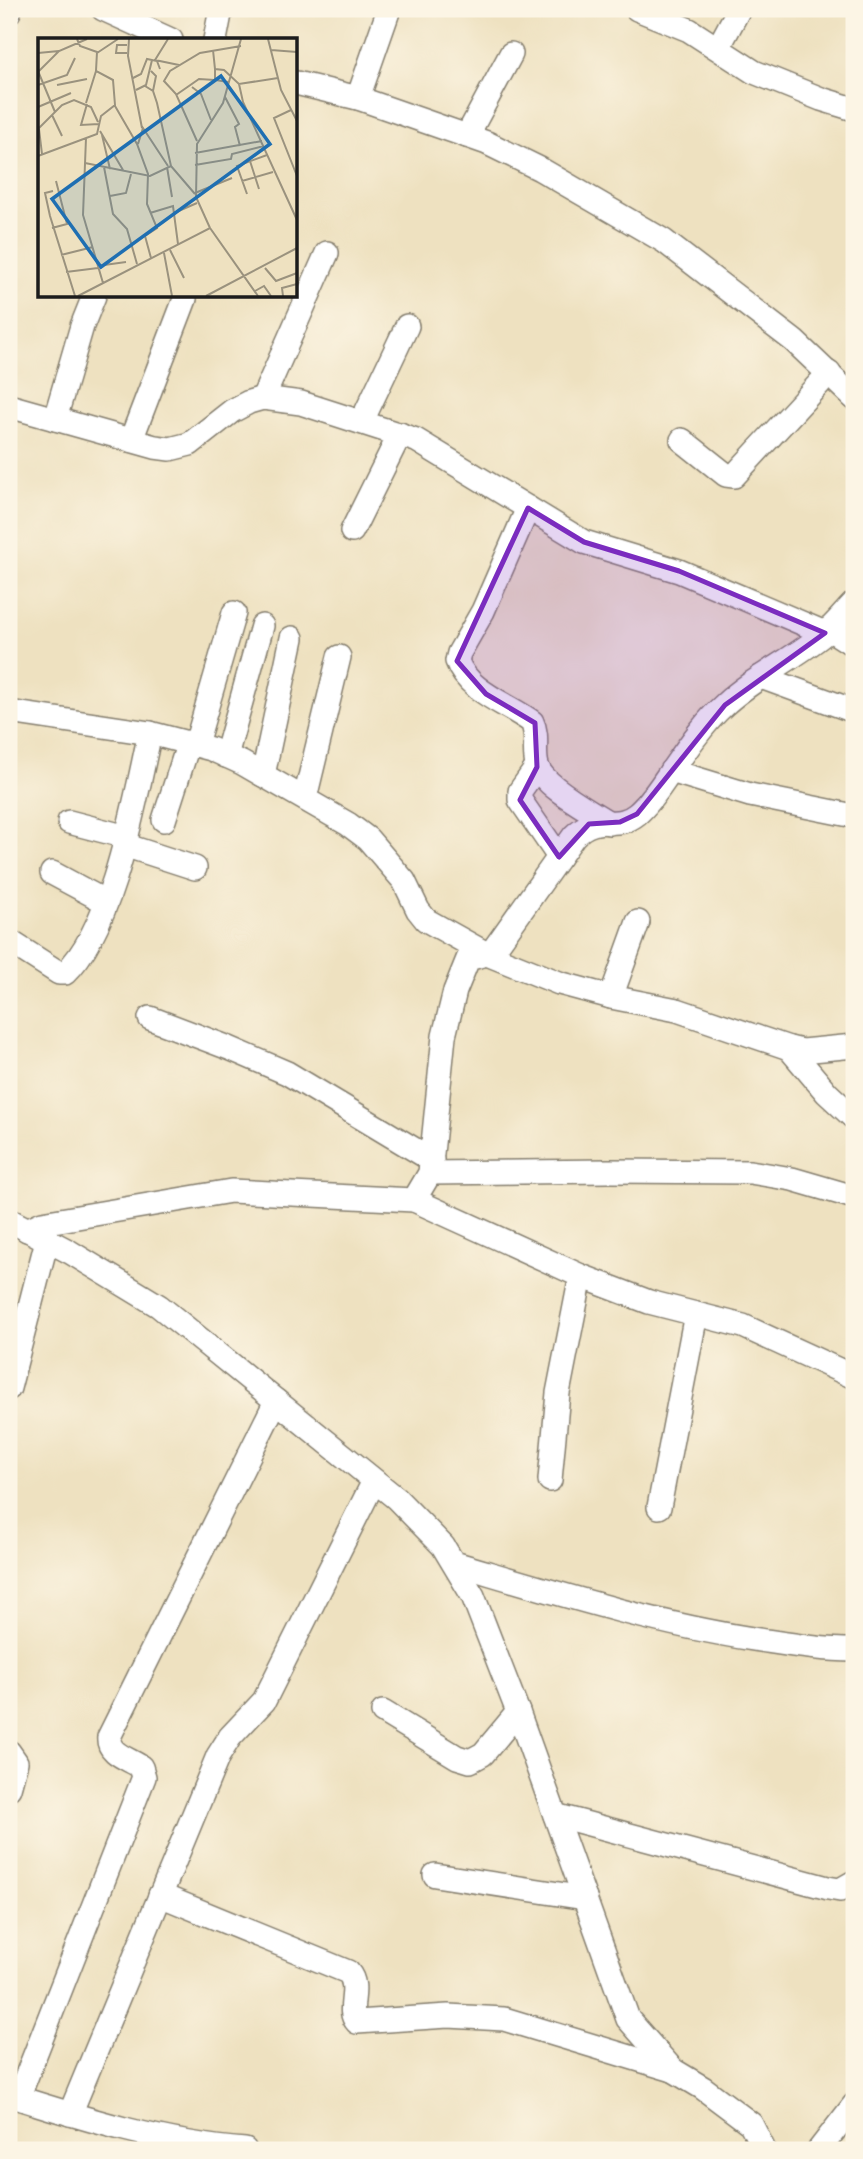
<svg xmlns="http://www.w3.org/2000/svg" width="863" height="2159" font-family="Delius,sans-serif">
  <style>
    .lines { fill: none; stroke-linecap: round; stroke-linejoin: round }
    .minor-casing { stroke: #857e6e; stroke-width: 26 }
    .minor { stroke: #fff; stroke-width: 23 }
    .marked { fill: #7b2cbf; fill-opacity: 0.2; stroke: #7b2cbf; stroke-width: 5; stroke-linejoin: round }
    .inset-road { fill: none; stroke: #9a927e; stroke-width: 2 }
    .view { fill: #1f6fb2; fill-opacity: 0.15; stroke: #1f6fb2; stroke-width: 3.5 }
    .inset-edge { fill: none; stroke: #1c1c1c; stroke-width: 3.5 }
  </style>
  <rect width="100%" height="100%" fill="#fcf5e5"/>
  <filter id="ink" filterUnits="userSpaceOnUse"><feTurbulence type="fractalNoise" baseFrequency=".0143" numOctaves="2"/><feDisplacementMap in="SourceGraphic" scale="14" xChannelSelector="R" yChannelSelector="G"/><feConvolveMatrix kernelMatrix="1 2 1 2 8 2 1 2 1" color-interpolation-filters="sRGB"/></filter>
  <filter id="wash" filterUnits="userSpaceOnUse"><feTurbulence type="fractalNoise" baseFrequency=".00686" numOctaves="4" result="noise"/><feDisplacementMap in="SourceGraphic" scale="28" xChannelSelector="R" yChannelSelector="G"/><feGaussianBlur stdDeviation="1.57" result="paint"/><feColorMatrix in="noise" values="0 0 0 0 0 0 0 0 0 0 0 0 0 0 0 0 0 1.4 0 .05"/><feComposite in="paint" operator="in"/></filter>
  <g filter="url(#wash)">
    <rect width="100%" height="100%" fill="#eee1c0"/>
  </g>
  <g filter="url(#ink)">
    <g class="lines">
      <defs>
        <g id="minor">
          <polyline points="103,9 171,40"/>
          <polyline points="637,9 689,30 754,72 821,99 854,109"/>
          <polyline points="9,12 10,9"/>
          <polyline points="215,40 221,9"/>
          <polyline points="718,48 739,9"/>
          <polyline points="296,83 358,98 467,136 487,143 540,169 664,241 794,341 854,398"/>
          <polyline points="358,98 389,9"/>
          <polyline points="467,136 511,54"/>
          <polyline points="263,398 327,253"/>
          <polyline points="9,406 155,447 170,449 190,444 232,411 249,402 263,398 301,403 416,440 584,542 679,571 825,633"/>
          <polyline points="55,419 82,326 94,296"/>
          <polyline points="362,421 407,326"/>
          <polyline points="131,440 185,299"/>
          <polyline points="682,440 726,475 734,476 829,373"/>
          <path d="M528,508L483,611L459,653L457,661C468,692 508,704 532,722C539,736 533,751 537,765C542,786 591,811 609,823"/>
          <polyline points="352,531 400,434"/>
          <polyline points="829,629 854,645"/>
          <polyline points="761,677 854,711"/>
          <polyline points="9,712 150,733 211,749 242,763 348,824 368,839 404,881 418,910 426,920 487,954 559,983 611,997 677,1010 789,1048 802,1051 854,1046"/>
          <polyline points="196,744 234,613"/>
          <polyline points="226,756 262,626"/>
          <polyline points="537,767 520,791 520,800 559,857"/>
          <polyline points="671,771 750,795 854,816"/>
          <polyline points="263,775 292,638"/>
          <polyline points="305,798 339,657"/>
          <polyline points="164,820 189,742"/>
          <polyline points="69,822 127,837"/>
          <polyline points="124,845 195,868"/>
          <polyline points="52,873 106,902"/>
          <path d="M9,941L59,973H65C114,927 135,799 150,733"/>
          <polyline points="611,997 638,922"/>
          <polyline points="150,1018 229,1048 287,1073 432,1160"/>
          <polyline points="789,1048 827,1093 854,1118"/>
          <polyline points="430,1173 609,1171 750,1172 792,1179 854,1197"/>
          <polyline points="414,1200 581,1276 649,1302 743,1326 854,1377"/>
          <polyline points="9,1220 70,1252 159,1306 396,1498 443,1546 473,1596 518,1712 628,2019 673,2070 703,2088 751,2124 764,2150"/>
          <path d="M27,1230L42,1223L231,1191L414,1200L430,1173L444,1036L455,991L468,959L487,954L494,949L574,836C599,811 615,832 637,814C649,804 658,790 667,777C685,752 701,726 724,705C754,677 792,660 824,634C835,625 844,613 854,603"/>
          <polyline points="9,1388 47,1240"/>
          <polyline points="550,1480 558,1393 581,1276"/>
          <polyline points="659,1507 696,1314"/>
          <path d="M454,1563C553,1592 651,1623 753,1639C787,1644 820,1650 854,1650"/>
          <polyline points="383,1712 457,1757 470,1761 483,1754 518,1712"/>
          <polyline points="9,1752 16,1762 9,1788"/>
          <polyline points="555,1815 828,1888 840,1890 854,1882"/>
          <polyline points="435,1875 585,1898"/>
          <path d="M160,1895L348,1972C362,1988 345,2010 357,2022L448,2016L504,2019L673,2070"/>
          <path d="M9,2095C85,2119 165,2144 245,2150"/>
          <path d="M18,2098L144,1777L141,1767C130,1759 107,1754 109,1737L276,1401"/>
          <polyline points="70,2114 218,1756 230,1737 264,1701 374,1481"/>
          <polyline points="819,2150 854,2105"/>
        </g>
      </defs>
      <!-- minor casing -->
      <use href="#minor" class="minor-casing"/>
      <!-- minor -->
      <use href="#minor" class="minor"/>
    </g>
  </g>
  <!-- marked area -->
  <path class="marked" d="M528,508L584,542L679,571L825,633L725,705L637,814L620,822L589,824L559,857L520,800L537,767L535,723L486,694L457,661Z"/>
  <!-- overview -->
  <g transform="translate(38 38)">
    <rect width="259" height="259" fill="#eee1c0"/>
    <path class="inset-road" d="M91,1L90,18L104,90M130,1L117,22L141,27M230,1L243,52L259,83M89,7H79L78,15H89M175,12L177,31L186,32L201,46L240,40M233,12L259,14M0,15L21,13M59,15L80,1M177,31V42L190,44M0,33L17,74M113,33L118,38L115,53M0,34L21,13L49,1M95,40L103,36L109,21L119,23L122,31M201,46L205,64L259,182M0,47L29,37L37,20M19,47L49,41M107,48L115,53L119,65L133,128M154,49L163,56L173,82M98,52L108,47L114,22M138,57L161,41L177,42M187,59L201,86L197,89L202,108M48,65L58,33M49,66L43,87L61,86M77,68L99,106L110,136L109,166L119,190L107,198L113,220M0,69L33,55M253,72L236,80L259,138M14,77L24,98M0,91L24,67L36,62L53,69L60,84M1,91L4,116M62,93L85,132M64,97L72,131M48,100L45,177L65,245M159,103L138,56L126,43L132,33L162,15L203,8M100,106L105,90L130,128M157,115L224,103M0,118L59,96L63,78L77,67L75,42L58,33L59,14L42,8L39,1M212,123L221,151M47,125L112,138L133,128L157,156M157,127L193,121L194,116L226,108M66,129L75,176L89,191L99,226M129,129L134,159M204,143L235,134M15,153L7,155L12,178L37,258M157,155L194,140M209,156L199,128L229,117M72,158L88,155L93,136M112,175L135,168L140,206M136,175L159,165M14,190L29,186L18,143M172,190L158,159L159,106L185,65L203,1M132,212L146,240M126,215L134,258M23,217L55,209M59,228L88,224M227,230L238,243L259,235M28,234L60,230M217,253L226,248L233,258M40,258L172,190L220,258M168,258L259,210M245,258L244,250L259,246"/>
    <path class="view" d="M183,38L232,106L63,229L14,161Z"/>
    <rect width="259" height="259" class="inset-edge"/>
  </g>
  <!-- margin -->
  <rect width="863" height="2159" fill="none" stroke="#fcf5e5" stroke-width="35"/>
</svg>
